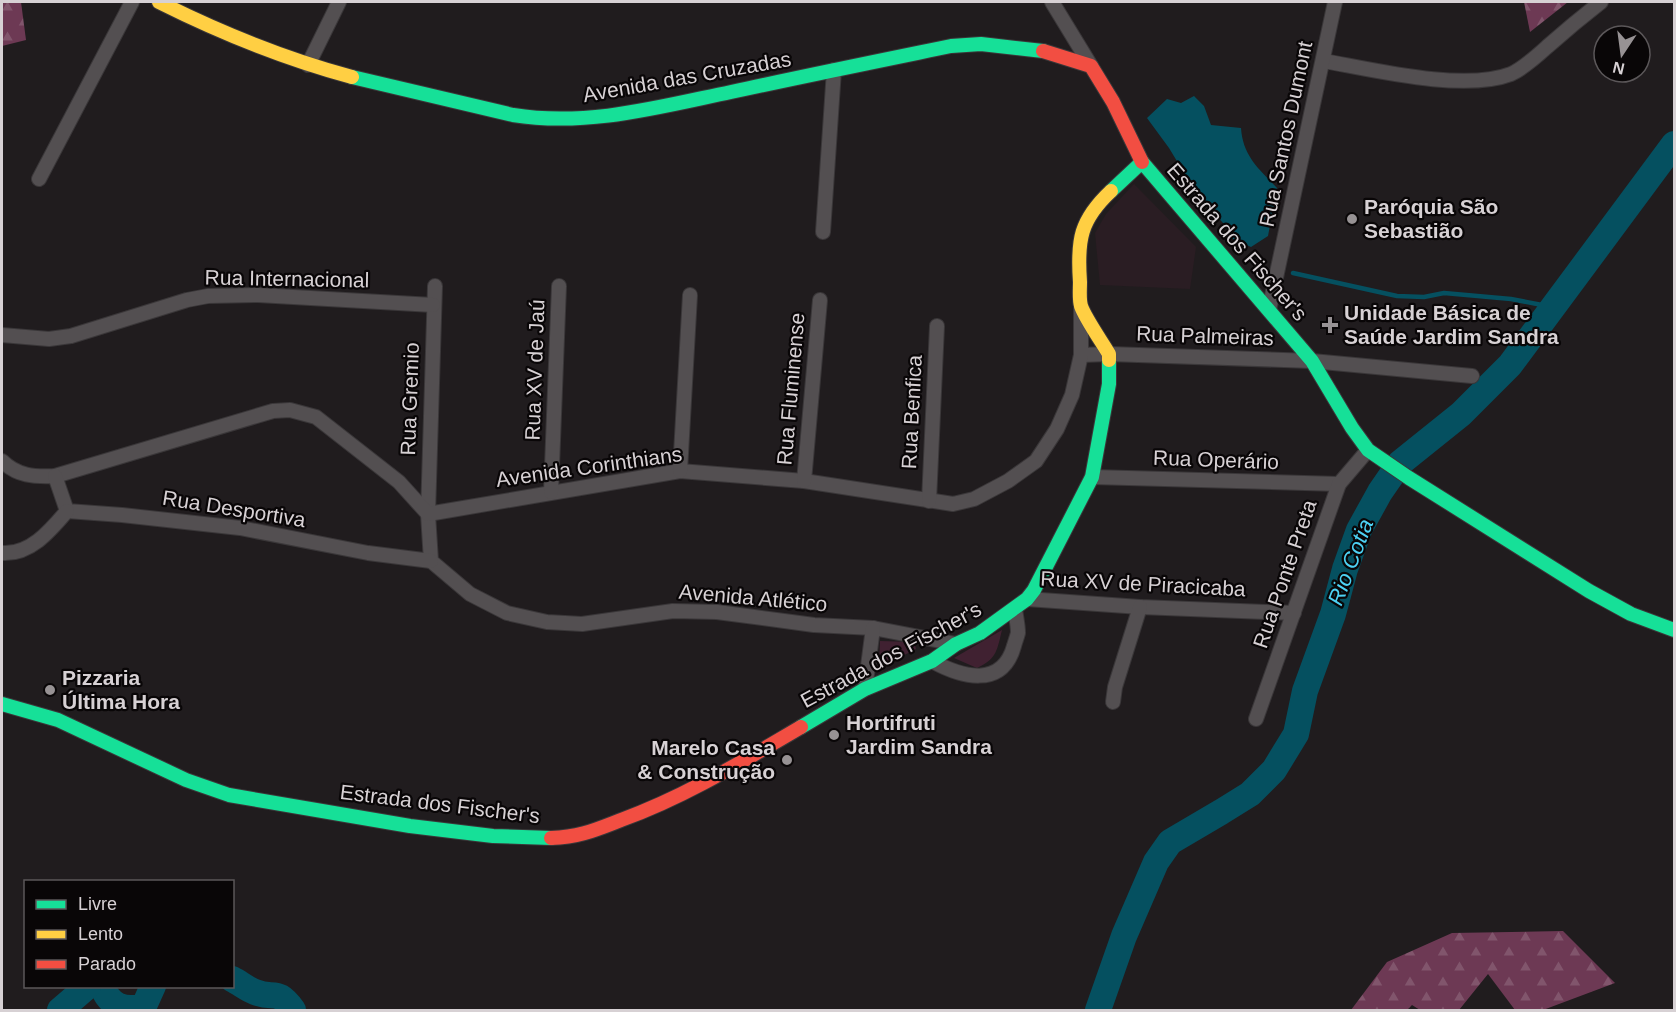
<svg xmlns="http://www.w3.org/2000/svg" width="1676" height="1012" font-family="Helvetica,sans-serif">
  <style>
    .built { fill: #2a1d23 }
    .green { fill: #402131 }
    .forest { fill: url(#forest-firs) }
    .water { fill: #055060 }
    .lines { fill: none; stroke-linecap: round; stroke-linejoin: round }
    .stream { stroke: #055060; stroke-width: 4.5 }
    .river { stroke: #055060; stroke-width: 26 }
    .street-casing { stroke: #3a3739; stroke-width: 16 }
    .fast-casing { stroke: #3a3739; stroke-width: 16 }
    .slow-casing { stroke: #3a3739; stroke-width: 16 }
    .jam-casing { stroke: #3a3739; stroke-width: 16 }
    .street { stroke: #534f51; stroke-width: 14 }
    .fast { stroke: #16e098; stroke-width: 14 }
    .slow { stroke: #ffcf43; stroke-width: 14 }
    .jam { stroke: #f24e42; stroke-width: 14 }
    .poi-dot { fill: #979294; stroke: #090607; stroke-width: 2 }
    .labels { text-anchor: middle; stroke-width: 4.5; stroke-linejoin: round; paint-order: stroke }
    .street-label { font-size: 21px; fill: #d7d1d4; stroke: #090607 }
    .poi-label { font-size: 21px; font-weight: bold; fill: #d7d1d4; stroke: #090607; text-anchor: start }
    .water-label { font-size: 22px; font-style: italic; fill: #4dd2f4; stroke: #090607 }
  </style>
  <defs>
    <pattern id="forest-firs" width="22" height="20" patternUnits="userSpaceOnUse" patternTransform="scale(1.5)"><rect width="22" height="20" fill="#6d3954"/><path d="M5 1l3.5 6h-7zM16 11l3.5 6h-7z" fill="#81556c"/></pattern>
  </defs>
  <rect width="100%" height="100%" fill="#201c1e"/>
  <!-- built -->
  <polygon class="built" points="1134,184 1196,247 1190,289 1100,285 1095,233 1106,214"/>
  <!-- green -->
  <g class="green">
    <path d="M1002,630C997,650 997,659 977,668L954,658Z"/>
    <polygon points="880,641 914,642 916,649 879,668"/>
  </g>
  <!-- forest -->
  <g class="forest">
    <polygon points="2,2 21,2 26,40 2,46"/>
    <polygon points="1524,2 1568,2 1530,32"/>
    <polygon points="1563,931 1615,983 1543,1010 1515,1010 1488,974 1459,1010 1420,1010 1412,1005 1407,1010 1351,1010 1387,962 1452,933"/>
  </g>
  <!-- water -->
  <path class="water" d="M1194,96L1204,106L1211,125L1241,128C1243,156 1258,168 1277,188L1268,236L1251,247L1233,239L1223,223L1195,191L1169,148L1147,118L1167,99L1181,103Z"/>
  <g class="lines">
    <!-- stream -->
    <polyline class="stream" points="1293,273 1397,296 1424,297 1444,293 1511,299 1542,305 1548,314"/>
    <!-- river -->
    <g class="river">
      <path d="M232,979C240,983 247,989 255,992C275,1000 276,987 293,1010"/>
      <path d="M102,986C109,1005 124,1012 144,1006L153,986"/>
      <polyline points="60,1010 88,986"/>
      <polyline points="1098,1010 1124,936 1156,862 1170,842 1221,812 1250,794 1274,770 1296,734 1305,691 1333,614 1345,569 1359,530 1380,492 1400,463 1461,414 1510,365 1674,144"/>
    </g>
    <defs>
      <g id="street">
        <polyline points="1052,2 1091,66"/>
        <path d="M1324,61C1374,70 1464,92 1511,74C1524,68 1537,56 1548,46C1565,31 1583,16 1601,2"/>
        <polyline points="308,65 339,2"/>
        <polyline points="39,179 132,2"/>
        <polyline points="823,232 834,70"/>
        <polyline points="435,286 428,514 431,561 470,594 507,613 547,622 582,624 673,611 717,612 814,625 873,628 956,644"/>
        <polyline points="1269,310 1335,2"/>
        <polyline points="2,335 49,339 71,336 187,300 208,296 258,295 433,305"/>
        <polyline points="1081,355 1109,354 1312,361 1472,376"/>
        <path d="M2,461C17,476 34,477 55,476L273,411L290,410L316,417L399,482L428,514L680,471L804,481L953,504L974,499L1008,481L1036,461L1057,429L1072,395L1081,355V308"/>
        <polyline points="680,471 690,295"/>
        <polyline points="55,476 67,511 122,515 240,528 368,553 431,561"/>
        <polyline points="1092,477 1339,484"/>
        <polyline points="804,481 820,300"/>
        <polyline points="551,492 559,286"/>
        <polyline points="929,501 937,326"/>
        <path d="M2,553C30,555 50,531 67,511"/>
        <polyline points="1027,599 1140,607 1294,613"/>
        <path d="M932,661C961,677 1002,689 1014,646C1015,642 1017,637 1018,633C1018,625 1016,617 1015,609"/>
        <polyline points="865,689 873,628"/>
        <polyline points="1113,702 1115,687 1140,607"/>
        <polyline points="1256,719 1339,484 1368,450"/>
      </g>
      <g id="fast">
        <path d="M352,77L513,115C587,127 659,107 731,92C804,76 878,61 951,46L981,44L1043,51"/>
        <polyline points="1111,191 1142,162 1312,361 1352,428 1368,450 1409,478 1589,591 1631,614 1674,630"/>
        <polyline points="2,704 58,720 186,780 229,795 410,826 493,836 551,838"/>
        <polyline points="801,727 865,689 932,661 956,644 980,633 1027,599 1034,590 1092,477 1109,384 1109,360"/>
      </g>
      <g id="slow">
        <path d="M159,2C221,33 285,59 352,77"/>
        <path d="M1109,360V354C1102,342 1085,318 1081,306C1079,299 1080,290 1080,282C1077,240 1080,220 1111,191"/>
      </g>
      <g id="jam">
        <polyline points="1043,51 1091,66 1113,102 1142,162"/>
        <path d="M551,838C580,837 595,830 621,820C685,797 743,761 801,727"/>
      </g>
    </defs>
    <!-- street casing -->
    <use href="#street" class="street-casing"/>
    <!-- fast casing -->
    <use href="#fast" class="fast-casing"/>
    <!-- slow casing -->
    <use href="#slow" class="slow-casing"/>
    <!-- jam casing -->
    <use href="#jam" class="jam-casing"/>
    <!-- street -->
    <use href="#street" class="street"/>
    <!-- fast -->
    <use href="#fast" class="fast"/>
    <!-- slow -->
    <use href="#slow" class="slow"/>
    <!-- jam -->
    <use href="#jam" class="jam"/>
  </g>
  <!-- markers -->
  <g class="poi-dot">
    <circle cx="1352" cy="219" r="6"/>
    <path d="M1327 316h6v6h6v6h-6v6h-6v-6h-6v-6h6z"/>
    <circle cx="50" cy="690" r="6"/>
    <circle cx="834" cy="735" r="6"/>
    <circle cx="787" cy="760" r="6"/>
  </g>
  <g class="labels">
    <!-- street labels -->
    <g class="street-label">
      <text transform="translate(687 77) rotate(-10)" y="7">Avenida das Cruzadas</text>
      <text transform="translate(1286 134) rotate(-78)" y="7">Rua Santos Dumont</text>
      <text transform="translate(1237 242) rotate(49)" y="7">Estrada dos Fischer's</text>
      <text transform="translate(287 279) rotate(1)" y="7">Rua Internacional</text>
      <text transform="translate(1205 336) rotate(2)" y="7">Rua Palmeiras</text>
      <text transform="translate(535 370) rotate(-88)" y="7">Rua XV de Jaú</text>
      <text transform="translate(791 389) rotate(-85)" y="7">Rua Fluminense</text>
      <text transform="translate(410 399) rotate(-88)" y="7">Rua Gremio</text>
      <text transform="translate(912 412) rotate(-87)" y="7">Rua Benfica</text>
      <text transform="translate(1216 460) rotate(2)" y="7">Rua Operário</text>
      <text transform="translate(589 467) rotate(-8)" y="7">Avenida Corinthians</text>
      <text transform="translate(234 509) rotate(9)" y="7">Rua Desportiva</text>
      <text transform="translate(1285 574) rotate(-71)" y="7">Rua Ponte Preta</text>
      <text transform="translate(1143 584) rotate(3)" y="7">Rua XV de Piracicaba</text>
      <text transform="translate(753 598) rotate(5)" y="7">Avenida Atlético</text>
      <text transform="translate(891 655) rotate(-28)" y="7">Estrada dos Fischer's</text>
      <text transform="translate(440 804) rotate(7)" y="7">Estrada dos Fischer's</text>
    </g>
    <!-- poi labels -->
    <g class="poi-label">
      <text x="1364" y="214">Paróquia São<tspan x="1364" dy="24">Sebastião</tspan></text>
      <text x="1344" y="320">Unidade Básica de<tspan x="1344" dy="24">Saúde Jardim Sandra</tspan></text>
      <text x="62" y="685">Pizzaria<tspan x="62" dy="24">Última Hora</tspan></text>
      <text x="846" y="730">Hortifruti<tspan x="846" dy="24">Jardim Sandra</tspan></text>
      <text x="775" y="755" text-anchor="end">Marelo Casa<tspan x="775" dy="24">&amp; Construção</tspan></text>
    </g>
    <!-- water labels -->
    <g class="water-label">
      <text transform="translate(1350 562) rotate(-69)" y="8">Rio Cotia</text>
    </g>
  </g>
  <!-- border -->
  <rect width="1676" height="1012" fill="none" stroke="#d7d1d4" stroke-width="6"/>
  <!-- legend -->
  <rect x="24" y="880" width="210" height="108" fill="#090607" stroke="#5b5759" stroke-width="1.5"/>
  <rect x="36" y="900" width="30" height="9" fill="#16e098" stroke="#5b5759" stroke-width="1.5"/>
  <text x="78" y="910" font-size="18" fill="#d7d1d4">Livre</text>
  <rect x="36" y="930" width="30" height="9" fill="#ffcf43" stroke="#5b5759" stroke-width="1.5"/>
  <text x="78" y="940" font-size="18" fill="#d7d1d4">Lento</text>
  <rect x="36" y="960" width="30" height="9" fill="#f24e42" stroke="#5b5759" stroke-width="1.5"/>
  <text x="78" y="970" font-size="18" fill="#d7d1d4">Parado</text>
  <!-- north arrow -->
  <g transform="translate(1622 54) rotate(193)"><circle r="28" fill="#090607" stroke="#5b5759" stroke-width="1.5"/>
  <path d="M0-4.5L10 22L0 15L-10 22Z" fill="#979294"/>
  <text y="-9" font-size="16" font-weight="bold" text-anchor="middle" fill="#d7d1d4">N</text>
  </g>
</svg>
